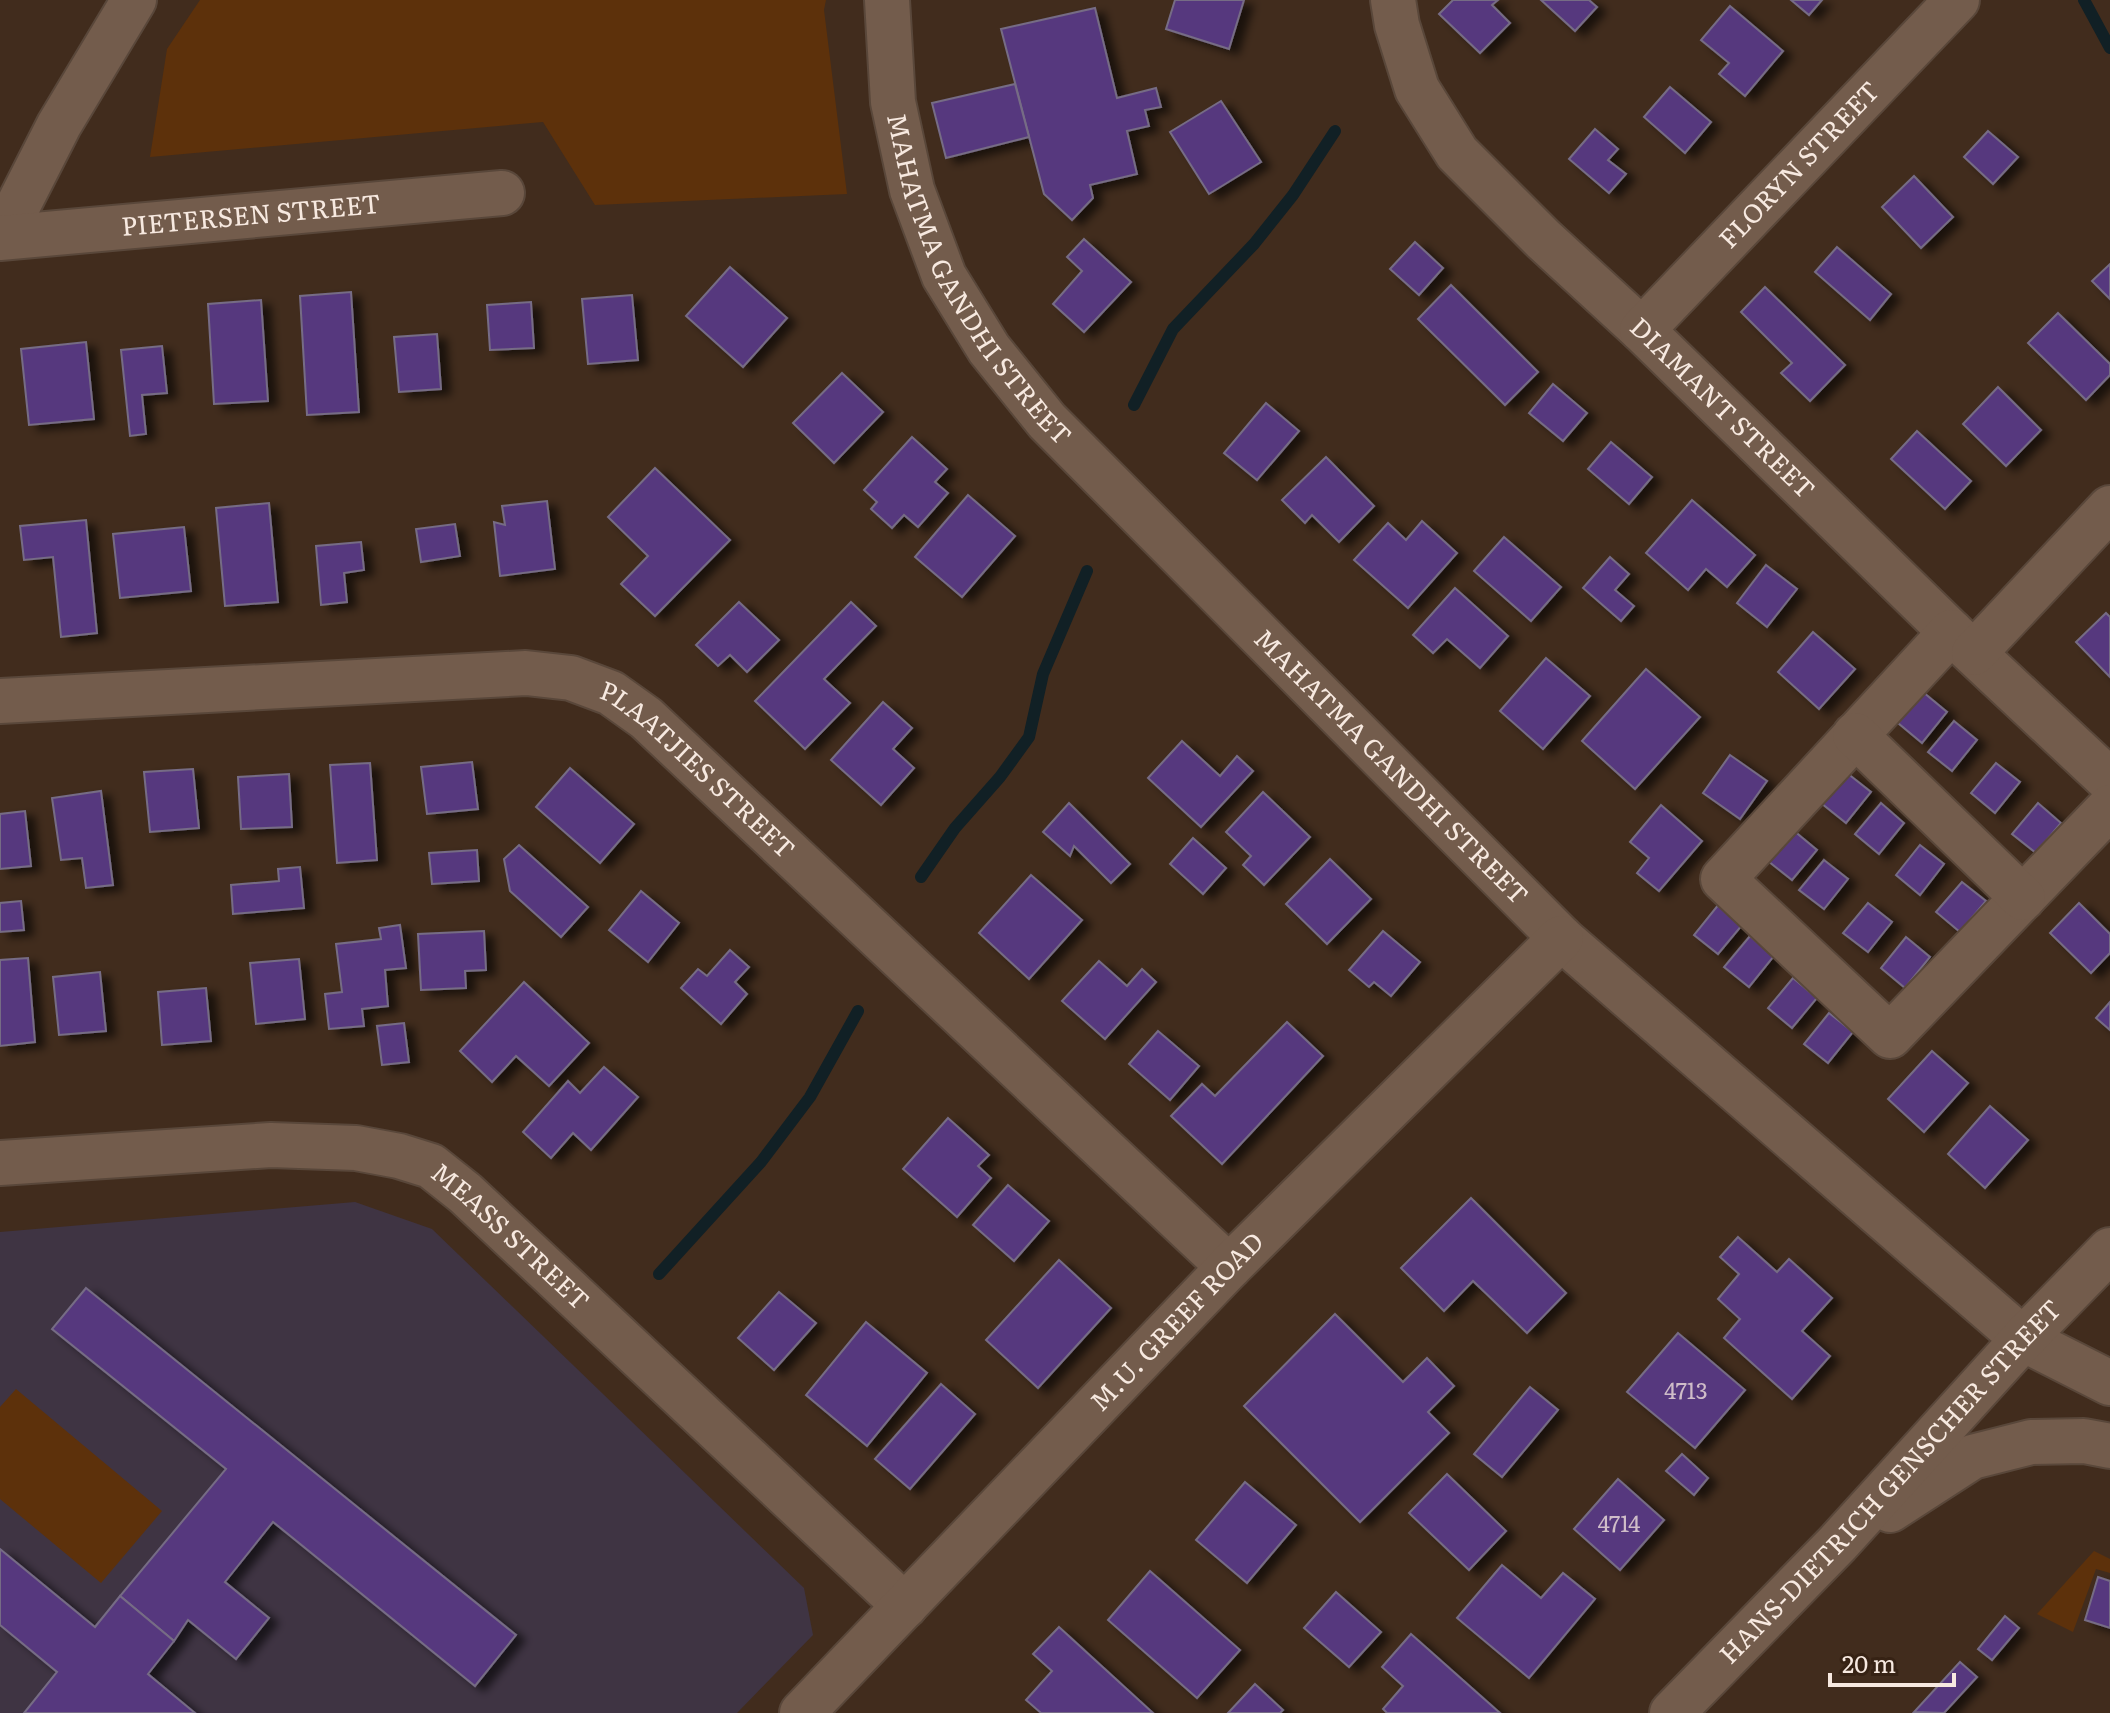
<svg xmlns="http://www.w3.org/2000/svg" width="2110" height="1713" font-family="Literata,serif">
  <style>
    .education { fill: #3f3443 }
    .green { fill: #5d310b }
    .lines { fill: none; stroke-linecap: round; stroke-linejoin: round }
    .stream { stroke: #112025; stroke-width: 12 }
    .building { fill: #57397e; stroke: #766c85; stroke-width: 2; filter: url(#shadow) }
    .minor-casing { stroke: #59473a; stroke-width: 48 }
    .minor { stroke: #735c4c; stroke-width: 44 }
    .labels { text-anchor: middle; stroke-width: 8; stroke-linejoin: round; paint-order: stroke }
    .number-label { font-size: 22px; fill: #cfbdc8 }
    .street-label { font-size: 26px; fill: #f7e9e0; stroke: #362214 }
  </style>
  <defs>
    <filter id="shadow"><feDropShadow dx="9" dy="5" stdDeviation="4" flood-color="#0009"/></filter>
  </defs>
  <rect width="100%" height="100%" fill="#412c1d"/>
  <!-- education -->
  <polygon class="education" points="355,1202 432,1229 804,1588 813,1635 737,1713 0,1713 0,1232"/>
  <!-- green -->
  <g class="green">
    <polygon points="200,0 826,0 824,10 847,194 595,205 543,122 150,157 167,49"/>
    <polygon points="16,1389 162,1511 101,1583 0,1499 0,1407"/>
    <polygon points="2094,1551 2110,1559 2110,1573 2096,1569 2073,1632 2037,1614"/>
  </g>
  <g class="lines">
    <!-- stream -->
    <g class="stream">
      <polyline points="2084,0 2110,48"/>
      <polyline points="1134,405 1173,329 1254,244 1293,195 1335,131"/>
      <polyline points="921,877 955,828 1000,777 1029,737 1043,674 1087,571"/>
      <polyline points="659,1274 761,1162 810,1097 858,1011"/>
    </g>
  </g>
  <!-- building -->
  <g class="building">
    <polygon points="1175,0 1244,0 1229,49 1166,29"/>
    <polygon points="1453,0 1498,0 1492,5 1510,23 1480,53 1439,14"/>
    <polygon points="1541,0 1589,0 1597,7 1575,31"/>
    <polygon points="1791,0 1822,0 1809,15"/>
    <polygon points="1730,6 1783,51 1745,96 1719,74 1729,63 1701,40"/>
    <polygon points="1095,8 1117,98 1156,88 1161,107 1145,110 1149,126 1127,131 1137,174 1090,185 1093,198 1072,220 1044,194 1001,29"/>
    <polygon points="1015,84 1029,137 946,158 932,103"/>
    <polygon points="1670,87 1711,122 1685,153 1644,117"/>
    <polygon points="1221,101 1261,162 1209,194 1170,132"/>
    <polygon points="1595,129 1618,149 1608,160 1626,174 1609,193 1569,159"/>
    <polygon points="1988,131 2018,157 1993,184 1964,157"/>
    <polygon points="1914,176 1953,217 1921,248 1882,207"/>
    <polygon points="1084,239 1131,282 1084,332 1053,304 1082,271 1067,257"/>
    <polygon points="1415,242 1443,268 1419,295 1390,269"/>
    <polygon points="1837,247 1891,294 1870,320 1815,272"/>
    <polygon points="2110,264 2110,299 2092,281"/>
    <polygon points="730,267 787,318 743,367 686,316"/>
    <polygon points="1451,285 1538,372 1505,405 1418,319"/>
    <polygon points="1765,287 1845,365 1810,401 1781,373 1792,363 1741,312"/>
    <polygon points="351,292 359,412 307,415 300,296"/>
    <polygon points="632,295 638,360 588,364 582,299"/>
    <polygon points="261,300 268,401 214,404 208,304"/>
    <polygon points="531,302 534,348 490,350 487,305"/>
    <polygon points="2058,313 2110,364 2110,375 2086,400 2028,343"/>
    <polygon points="437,334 441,389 399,392 394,337"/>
    <polygon points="86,342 94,419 29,425 21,349"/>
    <polygon points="162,346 167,393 142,395 146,434 130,436 121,350"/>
    <polygon points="842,373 883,412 834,463 793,423"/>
    <polygon points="1553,384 1587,413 1563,441 1529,413"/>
    <polygon points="1998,387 2041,430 2006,466 1963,424"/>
    <polygon points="1266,403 1299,431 1257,480 1224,453"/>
    <polygon points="1917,431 1971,481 1945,509 1891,459"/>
    <polygon points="912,437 947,469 935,482 948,493 918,527 904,515 892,528 871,509 877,502 864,490"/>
    <polygon points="1611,442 1652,477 1629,504 1588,469"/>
    <polygon points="1326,457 1374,506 1339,542 1312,515 1305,523 1282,500"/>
    <polygon points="655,468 730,540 655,616 621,584 648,556 608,517"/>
    <polygon points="968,495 1015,536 962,597 915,557"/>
    <polygon points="1692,500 1755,555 1727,587 1706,569 1688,590 1646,553"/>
    <polygon points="547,501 555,569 500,576 494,522 505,525 502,506"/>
    <polygon points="269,503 278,602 225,606 216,508"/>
    <polygon points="86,520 97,633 61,637 53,557 24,560 20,526"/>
    <polygon points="1422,521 1457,553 1408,608 1354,560 1388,523 1406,540"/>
    <polygon points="455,524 460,556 421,562 416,529"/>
    <polygon points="184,527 191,591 120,598 113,534"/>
    <polygon points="1504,537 1561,587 1531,621 1474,571"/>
    <polygon points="361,542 364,570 344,573 347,602 321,605 316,546"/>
    <polygon points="1610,557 1629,574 1615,590 1634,606 1621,621 1583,588"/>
    <polygon points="1766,565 1797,589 1767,627 1737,603"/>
    <polygon points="1455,588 1508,636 1480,668 1447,639 1433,653 1413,635"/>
    <polygon points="739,602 779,640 747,672 730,655 718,666 696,645"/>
    <polygon points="851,602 876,626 824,679 850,703 805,749 755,701"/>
    <polygon points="2106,613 2110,617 2110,677 2076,642"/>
    <polygon points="1813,632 1855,669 1819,709 1778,672"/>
    <polygon points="1546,658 1590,696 1543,749 1500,711"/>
    <polygon points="1646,669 1700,717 1635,789 1582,741"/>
    <polygon points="1923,692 1947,712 1922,743 1898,723"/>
    <polygon points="883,702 912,728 893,749 914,768 881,805 831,760"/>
    <polygon points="1954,721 1977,740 1952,771 1928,752"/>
    <polygon points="1182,741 1220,776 1237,756 1253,771 1201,827 1148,778"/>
    <polygon points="1730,755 1767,781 1740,819 1703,793"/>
    <polygon points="472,762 478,809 427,814 421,767"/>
    <polygon points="370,763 377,860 337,863 330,765"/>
    <polygon points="1996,763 2020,782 1995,813 1971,793"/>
    <polygon points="570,768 634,824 600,863 536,807"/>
    <polygon points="193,769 199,828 150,832 144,772"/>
    <polygon points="1847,773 1871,792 1846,823 1821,803"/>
    <polygon points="289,774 292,827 241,829 238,777"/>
    <polygon points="101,791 113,885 86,888 82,858 61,860 52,798"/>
    <polygon points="1263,792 1310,837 1264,885 1243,865 1251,856 1226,832"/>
    <polygon points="1069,803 1130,864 1111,883 1074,846 1070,856 1043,832"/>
    <polygon points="1881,803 1904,823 1879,854 1855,834"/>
    <polygon points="2038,803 2061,823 2036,853 2012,834"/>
    <polygon points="1661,805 1702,841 1659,891 1637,873 1649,858 1630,842"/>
    <polygon points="25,811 31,866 0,869 0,814"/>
    <polygon points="1793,830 1817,850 1792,880 1768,861"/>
    <polygon points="1193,838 1226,868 1203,894 1170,864"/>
    <polygon points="519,845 588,907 561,937 510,891 504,859"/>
    <polygon points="1920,845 1944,864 1920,895 1896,875"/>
    <polygon points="477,850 479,881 432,884 429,853"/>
    <polygon points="1330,859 1371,899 1327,944 1286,904"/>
    <polygon points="1824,860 1848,879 1824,909 1799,890"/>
    <polygon points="300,867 304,908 233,914 231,885 279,881 278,869"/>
    <polygon points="1031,875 1082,920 1029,979 979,933"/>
    <polygon points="1962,882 1986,901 1960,932 1936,912"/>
    <polygon points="641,891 679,923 648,962 609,930"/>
    <polygon points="21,901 24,930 0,932 0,903"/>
    <polygon points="1868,903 1892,922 1868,952 1843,933"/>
    <polygon points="2079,903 2110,934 2110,953 2091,973 2050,933"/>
    <polygon points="1719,904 1743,924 1718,954 1694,935"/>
    <polygon points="400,925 406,968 385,970 388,1006 362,1009 364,1026 329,1029 325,994 342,992 336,944 381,939 379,928"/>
    <polygon points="484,931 486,970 465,971 466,988 421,990 418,934"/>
    <polygon points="1383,931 1420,962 1391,996 1374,982 1369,987 1349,970"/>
    <polygon points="1750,936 1774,956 1749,987 1724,967"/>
    <polygon points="1906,937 1930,957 1905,988 1881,968"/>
    <polygon points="730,950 749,967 735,982 747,994 721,1024 681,988 698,969 707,976"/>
    <polygon points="28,958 35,1042 0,1046 0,960"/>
    <polygon points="299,959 305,1019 256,1024 250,963"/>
    <polygon points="1099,961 1127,986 1142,969 1156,982 1105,1039 1062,1001"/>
    <polygon points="100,972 106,1031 59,1035 53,977"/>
    <polygon points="1793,978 1817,998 1792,1028 1768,1008"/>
    <polygon points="524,982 589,1043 549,1086 516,1056 492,1082 460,1051"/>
    <polygon points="206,988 211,1041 162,1045 158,992"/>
    <polygon points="2110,1002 2110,1030 2096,1018"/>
    <polygon points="1829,1013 1853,1032 1828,1063 1804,1044"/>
    <polygon points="1287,1022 1323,1056 1222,1164 1171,1116 1202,1084 1215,1096"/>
    <polygon points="404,1023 409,1062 382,1065 377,1026"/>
    <polygon points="1158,1031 1199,1066 1170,1100 1129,1064"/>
    <polygon points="1932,1051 1968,1083 1924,1132 1888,1099"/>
    <polygon points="604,1067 638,1097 591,1150 573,1133 551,1158 523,1132 568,1081 580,1093"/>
    <polygon points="1990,1106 2028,1140 1985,1188 1948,1154"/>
    <polygon points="948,1118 989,1155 978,1166 991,1178 957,1217 903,1169"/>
    <polygon points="1008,1185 1049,1221 1014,1261 973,1225"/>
    <polygon points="1471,1198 1566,1293 1527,1333 1473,1281 1444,1311 1401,1268"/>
    <polygon points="1738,1237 1777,1272 1789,1259 1832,1298 1802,1331 1830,1356 1792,1399 1724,1338 1740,1319 1718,1299 1739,1274 1720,1257"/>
    <polygon points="1059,1260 1111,1308 1038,1388 986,1340"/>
    <polygon points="86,1288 516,1635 475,1686 273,1522 225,1582 269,1618 236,1659 188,1620 174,1641 120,1596 226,1469 52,1329"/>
    <polygon points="779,1292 816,1323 774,1370 738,1338"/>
    <polygon points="1335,1314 1403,1382 1427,1358 1454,1386 1428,1412 1449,1433 1360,1522 1244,1406"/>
    <polygon points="866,1322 927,1373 867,1446 806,1395"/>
    <polygon points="1678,1333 1745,1390 1695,1448 1627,1392"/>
    <polygon points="941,1384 975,1414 910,1489 875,1459"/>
    <polygon points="1530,1387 1558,1410 1502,1477 1474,1454"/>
    <polygon points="1682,1454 1708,1478 1694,1495 1666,1471"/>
    <polygon points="1447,1474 1506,1531 1469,1570 1409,1513"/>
    <polygon points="1618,1479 1664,1520 1620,1570 1574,1529"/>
    <polygon points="1245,1482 1296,1525 1247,1583 1196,1540"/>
    <polygon points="0,1549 95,1627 120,1596 174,1641 148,1674 195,1713 24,1713 57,1672 0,1625"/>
    <polygon points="1502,1565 1541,1598 1563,1573 1595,1599 1529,1678 1457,1618"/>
    <polygon points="1150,1571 1240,1650 1197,1698 1108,1620"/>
    <polygon points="2098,1577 2110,1581 2110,1628 2085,1620"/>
    <polygon points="1336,1592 1381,1632 1349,1667 1304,1628"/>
    <polygon points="2005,1616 2019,1628 1992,1660 1978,1649"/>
    <polygon points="1059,1627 1153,1713 1041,1713 1026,1700 1052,1671 1033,1654"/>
    <polygon points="1411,1634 1500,1713 1387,1713 1383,1709 1403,1686 1382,1667"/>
    <polygon points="1960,1662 1977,1677 1944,1713 1914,1712"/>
    <polygon points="1255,1684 1283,1710 1280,1713 1228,1713"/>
  </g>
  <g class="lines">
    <defs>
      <g id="minor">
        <path id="s1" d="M887,0L893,102L912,190L944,276L989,349L1047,421L1561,938L2023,1339L2110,1383"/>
        <path id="s2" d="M1393,0L1397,25L1417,89L1457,153L1543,239L1642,330L1951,632L2110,781"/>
        <polyline points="2,237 59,125 134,0"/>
        <path id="s3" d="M0,238L502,193"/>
        <path id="s4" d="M1642,330L1957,0"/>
        <polyline points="1951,632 1723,879 1890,1036 2110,807"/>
        <polyline points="1974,653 2110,508"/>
        <path id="s5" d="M0,701L526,673L571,678L611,693L646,718L1229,1267"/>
        <polyline points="1855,735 2023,898"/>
        <path id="s6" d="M0,1163L271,1145L356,1148L399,1156L431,1166L465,1193L905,1606"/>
        <polyline points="1890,1510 1972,1457 2031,1442 2084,1441 2110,1446"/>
        <path id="s7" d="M802,1713L1229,1267L1561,938"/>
        <path id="s8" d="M1672,1713L1838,1543L2023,1339L2110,1250"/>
      </g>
    </defs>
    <!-- minor casing -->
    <use href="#minor" class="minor-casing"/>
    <!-- minor -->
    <use href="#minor" class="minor"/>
  </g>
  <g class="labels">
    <!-- number labels -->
    <g class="number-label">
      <text x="1686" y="1399">4713</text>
      <text x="1619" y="1532">4714</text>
    </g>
    <!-- street labels -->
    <g class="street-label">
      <text dy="9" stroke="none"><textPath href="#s4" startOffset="228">FLORYN STREET</textPath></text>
      <text dy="9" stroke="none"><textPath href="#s3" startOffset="252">PIETERSEN STREET</textPath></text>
      <text dy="9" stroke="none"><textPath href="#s1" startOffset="302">MAHATMA GANDHI STREET</textPath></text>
      <text dy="9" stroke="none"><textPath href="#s2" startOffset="536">DIAMANT STREET</textPath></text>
      <text dy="9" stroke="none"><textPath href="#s1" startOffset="950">MAHATMA GANDHI STREET</textPath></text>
      <text dy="9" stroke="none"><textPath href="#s5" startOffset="730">PLAATJIES STREET</textPath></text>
      <text dy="9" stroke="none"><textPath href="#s6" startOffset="540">MEASS STREET</textPath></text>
      <text dy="9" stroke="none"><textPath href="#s7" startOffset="542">M.U. GREEF ROAD</textPath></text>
      <text dy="9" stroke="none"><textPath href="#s8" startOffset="318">HANS-DIETRICH GENSCHER STREET</textPath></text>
    </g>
  </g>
  <!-- scale -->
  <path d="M1830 1673v12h124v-12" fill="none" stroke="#f7e9e0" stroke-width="4"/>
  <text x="1842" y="1673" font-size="24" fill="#f7e9e0" stroke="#362214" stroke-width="6" paint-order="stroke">20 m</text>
</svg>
